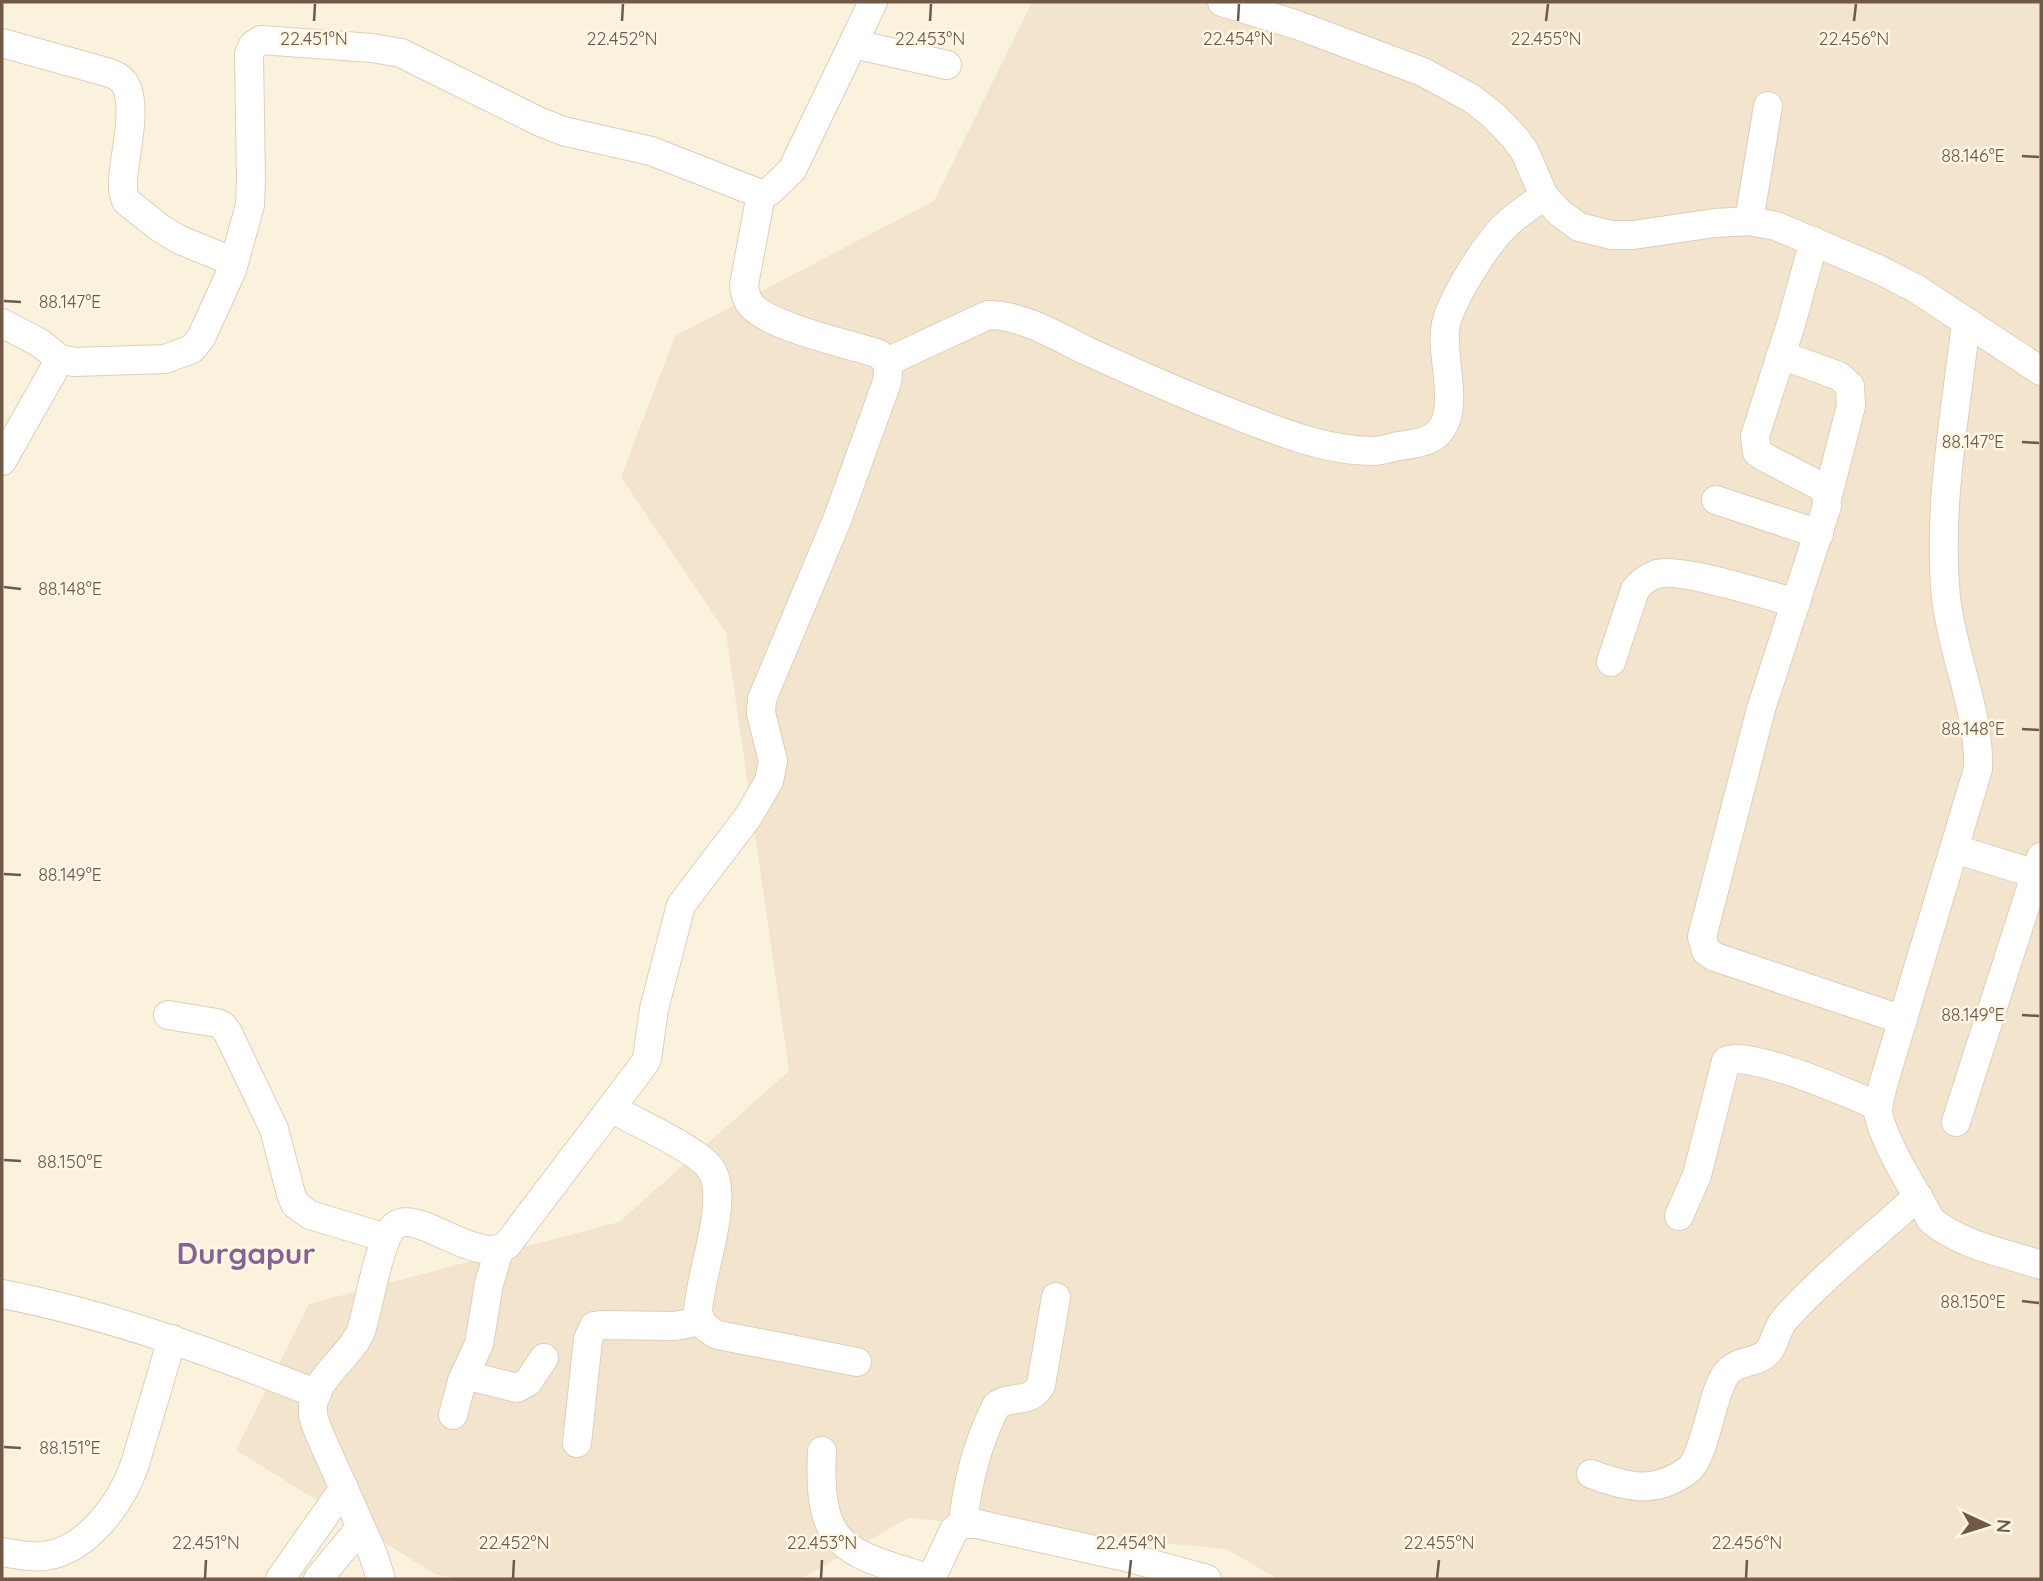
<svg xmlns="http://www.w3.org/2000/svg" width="2043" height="1581" font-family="Quicksand,sans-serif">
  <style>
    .residential { fill: #f3e4cd }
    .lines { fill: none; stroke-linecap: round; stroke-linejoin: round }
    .minor-casing { stroke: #dfcebb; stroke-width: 30 }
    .minor { stroke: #fff; stroke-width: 28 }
    .ticks { fill: none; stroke: #705947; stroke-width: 2.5 }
    .labels { text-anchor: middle; stroke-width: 5; stroke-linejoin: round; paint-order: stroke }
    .district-label { font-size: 30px; font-weight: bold; fill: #876394; stroke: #fff6e4 }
    .ticks-label { font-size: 18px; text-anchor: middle; fill: #705947; stroke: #fff6e4; stroke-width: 5; stroke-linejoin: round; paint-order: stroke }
  </style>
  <rect width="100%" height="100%" fill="#fbf2de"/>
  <!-- residential -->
  <polygon class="residential" points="1032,2 2041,2 2041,1579 1278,1579 1226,1549 909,1518 800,1579 457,1579 435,1574 236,1450 309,1304 619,1222 789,1071 726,633 621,477 675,336 934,201"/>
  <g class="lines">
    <defs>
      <g id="minor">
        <polyline points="1222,2 1297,25 1423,72 1471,98 1493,115 1515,138 1525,152 1544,196 1560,213 1579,227 1611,235 1633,235 1715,223 1749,221 1776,226 1878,269 1915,288 2041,371"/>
        <path d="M2,43L110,73C117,76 123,79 126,86C137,107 125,154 123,179V191L126,201L160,228L180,240L234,262"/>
        <polyline points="854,44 947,65"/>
        <polyline points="1749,221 1768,106"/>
        <polyline points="1814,241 1791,324 1755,436 1757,452 1766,458 1826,489 1827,506 1761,709 1702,937 1706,951 1715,957 1903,1020"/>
        <path d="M1966,322C1956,412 1937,506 1946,597C1952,655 1980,711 1978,769L1883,1085C1881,1096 1876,1107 1879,1117C1886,1146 1916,1193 1931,1220C1960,1245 2005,1253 2041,1265"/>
        <polyline points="2,323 40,343 60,359 74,362 165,359 192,349 201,338 232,270 250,205 251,181 249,54 253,45 261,40 372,48 401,53 538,121 563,131 651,151 761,194 769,192 792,170 873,2"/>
        <polyline points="1781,355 1839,376 1850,386 1851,406 1828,495"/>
        <path d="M887,362L988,315C1023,315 1056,336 1087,351C1137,374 1187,396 1239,416C1280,432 1327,451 1372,451C1381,451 1390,448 1398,446C1412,444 1428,443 1438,433C1462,409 1439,354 1446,324C1452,298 1486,244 1506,225C1517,214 1532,205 1544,196"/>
        <polyline points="2,461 60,359"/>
        <polyline points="1716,500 1819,534"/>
        <path d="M1611,662L1635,590C1640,583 1648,577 1657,574C1681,567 1769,596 1796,603"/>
        <polyline points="1955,849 2036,874"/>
        <polyline points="168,1015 217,1023 223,1026 228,1033 274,1129 291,1194 295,1204 310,1215 386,1238"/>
        <path d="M611,1108C639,1124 671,1137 697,1156C706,1162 714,1171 716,1182C723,1218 701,1272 698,1311C700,1324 706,1329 718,1335L857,1362"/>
        <polyline points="1956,1122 2041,857"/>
        <path d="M1679,1216L1697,1175L1726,1061C1748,1049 1852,1095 1878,1106"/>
        <path d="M2,1294C111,1315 214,1353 317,1394"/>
        <polyline points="465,1375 517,1388 528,1382 544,1358"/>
        <polyline points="453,1415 462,1381 479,1344 489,1284 499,1250"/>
        <polyline points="577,1443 588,1339 594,1326 603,1325 675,1326 700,1321"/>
        <path d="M822,1451C817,1551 846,1552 931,1579"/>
        <path d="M1591,1474C1626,1487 1654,1495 1687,1471C1706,1458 1710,1397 1726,1374C1737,1359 1757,1364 1768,1352C1776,1342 1776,1329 1785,1319C1824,1275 1875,1236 1918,1196"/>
        <path d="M963,1524C967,1484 978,1442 996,1406C1010,1394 1031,1405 1041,1385L1056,1297"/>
        <path d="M2,1552C16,1554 30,1558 45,1556C88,1550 122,1502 135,1464L172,1339"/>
        <polyline points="280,1579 344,1488"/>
        <polyline points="318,1579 361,1527"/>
        <path d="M381,1579L373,1554L319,1433C317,1427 313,1419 313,1413C310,1380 350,1358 361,1331C369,1308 379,1236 396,1225C419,1209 477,1266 507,1245L642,1067L647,1059L654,1009L681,905L748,817L769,781L773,761L761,713L762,699L837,520L887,382C889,369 889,363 879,354C850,344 769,327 751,305C746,299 745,293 744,285L761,194"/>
        <polyline points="931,1579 954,1530 963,1524 977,1524 1126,1557 1207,1579"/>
      </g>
    </defs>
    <!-- minor casing -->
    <use href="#minor" class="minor-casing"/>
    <!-- minor -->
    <use href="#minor" class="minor"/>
  </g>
  <!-- ticks -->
  <path class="ticks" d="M314,21L315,4M622,21L623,4M930,21L931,4M1238,21L1239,4M1546,21L1548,4M1854,21L1856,4M2022,156L2039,157M4,301L21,302M2022,442L2039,443M4,587L21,589M2022,729L2039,730M4,874L21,875M2022,1015L2039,1016M4,1160L21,1161M2022,1301L2039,1303M4,1447L21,1448M205,1578L206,1560M513,1578L514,1560M821,1578L822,1560M1129,1578L1131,1560M1437,1578L1439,1560M1746,1578L1747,1560"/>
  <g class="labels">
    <!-- district labels -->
    <g class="district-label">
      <text x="246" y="1264">Durgapur</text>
    </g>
  </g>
  <g class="ticks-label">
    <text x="314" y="45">22.451°N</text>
    <text x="622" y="45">22.452°N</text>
    <text x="930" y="45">22.453°N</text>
    <text x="1238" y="45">22.454°N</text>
    <text x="1546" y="45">22.455°N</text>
    <text x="1854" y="45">22.456°N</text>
    <text x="1973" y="162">88.146°E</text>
    <text x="70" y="308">88.147°E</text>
    <text x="1973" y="448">88.147°E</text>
    <text x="70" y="595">88.148°E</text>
    <text x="1973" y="735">88.148°E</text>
    <text x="70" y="881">88.149°E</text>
    <text x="1973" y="1021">88.149°E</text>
    <text x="70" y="1168">88.150°E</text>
    <text x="1973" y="1308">88.150°E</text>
    <text x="70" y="1454">88.151°E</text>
    <text x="206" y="1549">22.451°N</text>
    <text x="514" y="1549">22.452°N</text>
    <text x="822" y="1549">22.453°N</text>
    <text x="1131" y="1549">22.454°N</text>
    <text x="1439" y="1549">22.455°N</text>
    <text x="1747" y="1549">22.456°N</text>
  </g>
  <!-- border -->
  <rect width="2043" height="1581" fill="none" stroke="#705947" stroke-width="7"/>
  <!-- north arrow -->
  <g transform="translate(1987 1525) rotate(94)" stroke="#fff6e4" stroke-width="5" paint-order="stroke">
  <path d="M0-5L12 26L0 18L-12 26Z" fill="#705947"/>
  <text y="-10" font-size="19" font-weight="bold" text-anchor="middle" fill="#705947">N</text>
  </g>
</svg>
